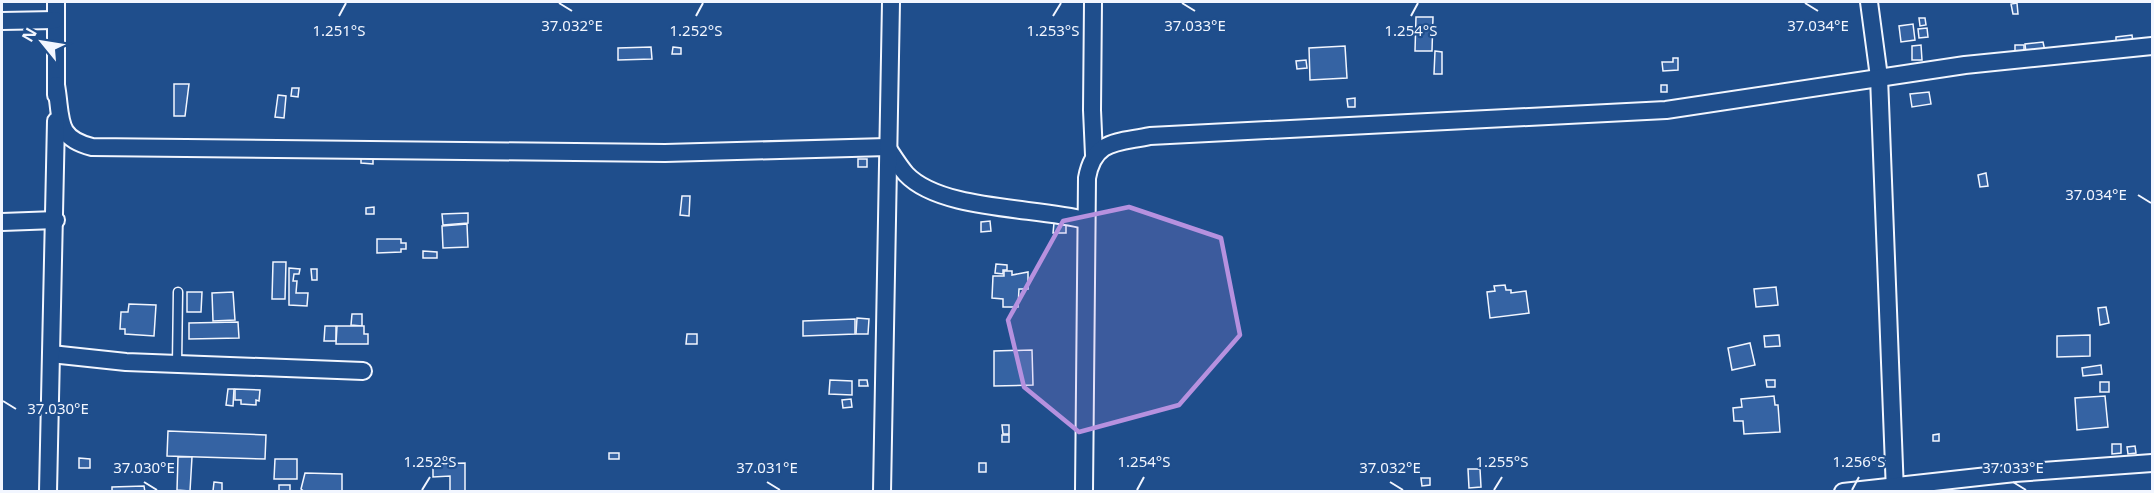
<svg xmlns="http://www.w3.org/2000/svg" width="2154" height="493" font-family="'Noto Sans',sans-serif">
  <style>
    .building { fill: #3563a3; stroke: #f2f6ff; stroke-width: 1.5 }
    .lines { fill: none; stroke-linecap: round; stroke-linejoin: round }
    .lane-casing { stroke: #f2f6ff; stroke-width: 11 }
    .street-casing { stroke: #f2f6ff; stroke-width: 20 }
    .lane { stroke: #1f4e8c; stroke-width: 8 }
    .street { stroke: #1f4e8c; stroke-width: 16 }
    .marked { fill: #b691df; fill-opacity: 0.2; stroke: #b691df; stroke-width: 4.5; stroke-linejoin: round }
    .ticks { fill: none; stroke: #f2f6ff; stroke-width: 2 }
    .ticks-label { font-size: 15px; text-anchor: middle; fill: #f2f6ff; stroke: #1f4e8c; stroke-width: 4.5; stroke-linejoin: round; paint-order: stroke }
  </style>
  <rect width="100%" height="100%" fill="#1f4e8c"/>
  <!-- building -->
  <g class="building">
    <polygon points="2017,3 2018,14 2013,14 2011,4"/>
    <polygon points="1416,17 1433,17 1432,51 1415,51"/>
    <polygon points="1919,18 1925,18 1926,25 1920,26"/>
    <polygon points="1913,24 1915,40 1901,42 1899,26"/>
    <polygon points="1927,28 1928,37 1919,38 1918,29"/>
    <polygon points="2132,35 2133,43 2116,45 2116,37"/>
    <polygon points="2043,42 2045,51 2026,53 2025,44"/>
    <polygon points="1921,45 1922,60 1912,60 1912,46"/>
    <rect x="2015" y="45" width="9" height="6"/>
    <polygon points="1345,46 1347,78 1310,80 1309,48"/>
    <polygon points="651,47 652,59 618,60 618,48"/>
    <polygon points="673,47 681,48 681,54 672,54"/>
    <polygon points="1435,51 1442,52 1442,74 1434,74"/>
    <polygon points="1673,58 1678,58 1678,70 1663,71 1662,62 1673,62"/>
    <polygon points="1306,60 1307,68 1297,69 1296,61"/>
    <polygon points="174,84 189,84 185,116 174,116"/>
    <rect x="1661" y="85" width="6" height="7"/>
    <polygon points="292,88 299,88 298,97 291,96"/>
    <polygon points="1929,92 1931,104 1912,107 1910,94"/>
    <polygon points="278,95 286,96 284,118 275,117"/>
    <polygon points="1355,98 1355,107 1348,107 1347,99"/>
    <polygon points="361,157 373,158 373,164 361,163"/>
    <rect x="858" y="159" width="9" height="8"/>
    <polygon points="1986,173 1988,186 1980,187 1978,175"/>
    <polygon points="682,196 690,196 689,216 680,215"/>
    <polygon points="374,207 374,214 366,214 366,208"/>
    <polygon points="468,213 468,223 443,225 442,214"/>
    <polygon points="990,221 991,231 981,232 981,222"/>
    <polygon points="1054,223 1066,223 1066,233 1053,233"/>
    <polygon points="467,224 468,247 443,248 442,226"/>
    <polygon points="377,239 401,239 401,243 406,243 406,249 401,249 401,252 377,253"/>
    <polygon points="423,251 437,252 437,258 423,258"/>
    <polygon points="273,262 286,262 285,299 272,299"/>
    <polygon points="996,264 1007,265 1007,270 1003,270 1003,274 995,273"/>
    <polygon points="289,268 300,269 299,274 294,274 293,281 297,281 296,293 308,293 307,306 289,305"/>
    <polygon points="311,269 317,269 317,280 312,280"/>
    <polygon points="1004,271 1012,271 1012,275 1028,272 1028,289 1019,289 1018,307 1003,307 1003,299 992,298 993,276 1004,276"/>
    <polygon points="1505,285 1506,290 1511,290 1511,293 1526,291 1529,313 1490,318 1487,292 1495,291 1494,286"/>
    <polygon points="1776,287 1778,305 1756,307 1754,289"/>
    <polygon points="187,292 202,292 201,312 187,312"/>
    <polygon points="233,292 235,320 213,321 212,293"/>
    <polygon points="129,304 156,305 154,336 125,334 125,329 120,329 121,312 128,312"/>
    <polygon points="2106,307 2109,323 2100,325 2098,308"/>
    <polygon points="352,314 362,314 362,326 351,325"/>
    <polygon points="857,318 869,319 868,334 856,334"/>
    <polygon points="855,319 855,334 803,336 803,321"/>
    <polygon points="238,322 239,338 189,339 189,323"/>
    <polygon points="325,326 336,326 336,341 324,341"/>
    <polygon points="337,326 364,326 364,334 368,334 368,344 336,344"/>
    <polygon points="687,334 697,334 697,344 686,344"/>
    <polygon points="1779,335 1780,346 1765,347 1764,336"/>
    <polygon points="2090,335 2090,356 2057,357 2057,336"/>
    <polygon points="1750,343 1755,365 1732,370 1728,348"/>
    <polygon points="1032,350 1033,385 994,386 994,351"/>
    <polygon points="2101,365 2102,374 2083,376 2082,368"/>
    <polygon points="830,380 852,381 852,395 829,394"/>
    <polygon points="859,380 867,380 868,386 859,386"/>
    <polygon points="1766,380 1775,380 1775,387 1767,387"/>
    <rect x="2100" y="382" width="9" height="10"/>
    <polygon points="228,389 234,389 233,406 226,405"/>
    <polygon points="235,389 260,390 259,401 256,400 256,405 241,404 241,400 235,400"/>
    <polygon points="1774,396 1775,405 1778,405 1780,432 1744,434 1743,421 1734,421 1733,408 1742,407 1741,399"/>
    <polygon points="2105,396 2108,427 2077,430 2075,398"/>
    <polygon points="851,399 852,407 843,408 842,400"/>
    <polygon points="1002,425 1009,425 1009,434 1003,434"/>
    <polygon points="168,431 266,435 265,459 167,456"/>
    <polygon points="1939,434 1939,441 1933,441 1933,435"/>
    <rect x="1002" y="435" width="7" height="7"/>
    <polygon points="2112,444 2121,444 2121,453 2112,454"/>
    <polygon points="2135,446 2136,453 2128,454 2127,447"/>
    <rect x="609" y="453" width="10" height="6"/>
    <polygon points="178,457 192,457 190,491 177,490"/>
    <polygon points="79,458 90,459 90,468 79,468"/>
    <polygon points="275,459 297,459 297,479 274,479"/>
    <polygon points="465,463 465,492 450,492 450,476 433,477 433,464"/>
    <rect x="979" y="463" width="7" height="9"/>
    <polygon points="1468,469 1480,469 1481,487 1469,488"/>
    <polygon points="305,473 342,474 342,492 305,492 301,489"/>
    <polygon points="1421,478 1430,478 1430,485 1422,486"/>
    <polygon points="214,482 222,483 222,491 213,491"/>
    <rect x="279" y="485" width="11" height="7"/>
    <polygon points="144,486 145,492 112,492 112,487"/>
  </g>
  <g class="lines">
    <defs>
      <polyline id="lane" points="177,364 178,292"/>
      <g id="street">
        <polyline points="56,2 56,95"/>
        <polyline points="1093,2 1092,110 1094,155"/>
        <polyline points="1869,2 1879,77 1895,492"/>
        <polyline points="2,21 55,20"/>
        <path d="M56,85C62,119 55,138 92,147L665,153L887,147C893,156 899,166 906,174C941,211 1037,207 1085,220"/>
        <polyline points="2,222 56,220"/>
        <polyline points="51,354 126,362 363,371"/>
        <polyline points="48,492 56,121"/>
        <polyline points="882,492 891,2"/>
        <path d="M1084,492L1087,178C1094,139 1118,143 1150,136L1666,110L1965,65L2152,46"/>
        <polyline points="1843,492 2015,473 2152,463"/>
      </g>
    </defs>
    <!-- lane casing -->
    <use href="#lane" class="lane-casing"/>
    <!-- street casing -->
    <use href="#street" class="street-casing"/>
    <!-- lane -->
    <use href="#lane" class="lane"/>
    <!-- street -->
    <use href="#street" class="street"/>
  </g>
  <!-- marked area -->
  <path class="marked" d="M1129,207L1221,238L1240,335L1179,405L1079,432L1024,387L1008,320L1063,221Z"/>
  <!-- ticks -->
  <path class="ticks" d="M559,3L572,11M1182,3L1195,11M1805,3L1818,11M339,16L346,3M696,16L703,3M1053,16L1061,3M1411,16L1418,3M2138,195L2151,203M3,401L16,409M144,482L157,490M767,482L780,490M1390,482L1403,490M2013,482L2026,490M422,490L430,477M1137,490L1144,477M1494,490L1502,477M1852,490L1859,477"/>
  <g class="ticks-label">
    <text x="572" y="31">37.032°E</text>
    <text x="1195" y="31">37.033°E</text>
    <text x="1818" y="31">37.034°E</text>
    <text x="339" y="36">1.251°S</text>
    <text x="696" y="36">1.252°S</text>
    <text x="1053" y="36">1.253°S</text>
    <text x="1411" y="36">1.254°S</text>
    <text x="2096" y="200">37.034°E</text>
    <text x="58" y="414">37.030°E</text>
    <text x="430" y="467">1.252°S</text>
    <text x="1144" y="467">1.254°S</text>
    <text x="1502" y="467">1.255°S</text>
    <text x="1859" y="467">1.256°S</text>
    <text x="144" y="473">37.030°E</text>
    <text x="767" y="473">37.031°E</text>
    <text x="1390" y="473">37.032°E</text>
    <text x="2013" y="473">37.033°E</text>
  </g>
  <!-- border -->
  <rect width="2154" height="493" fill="none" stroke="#f2f6ff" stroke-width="6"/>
  <!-- north arrow -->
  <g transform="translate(42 42) rotate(300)" stroke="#1f4e8c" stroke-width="4.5" paint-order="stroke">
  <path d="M0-4.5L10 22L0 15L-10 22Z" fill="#f2f6ff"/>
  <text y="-9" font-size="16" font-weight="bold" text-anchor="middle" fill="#f2f6ff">N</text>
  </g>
</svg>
